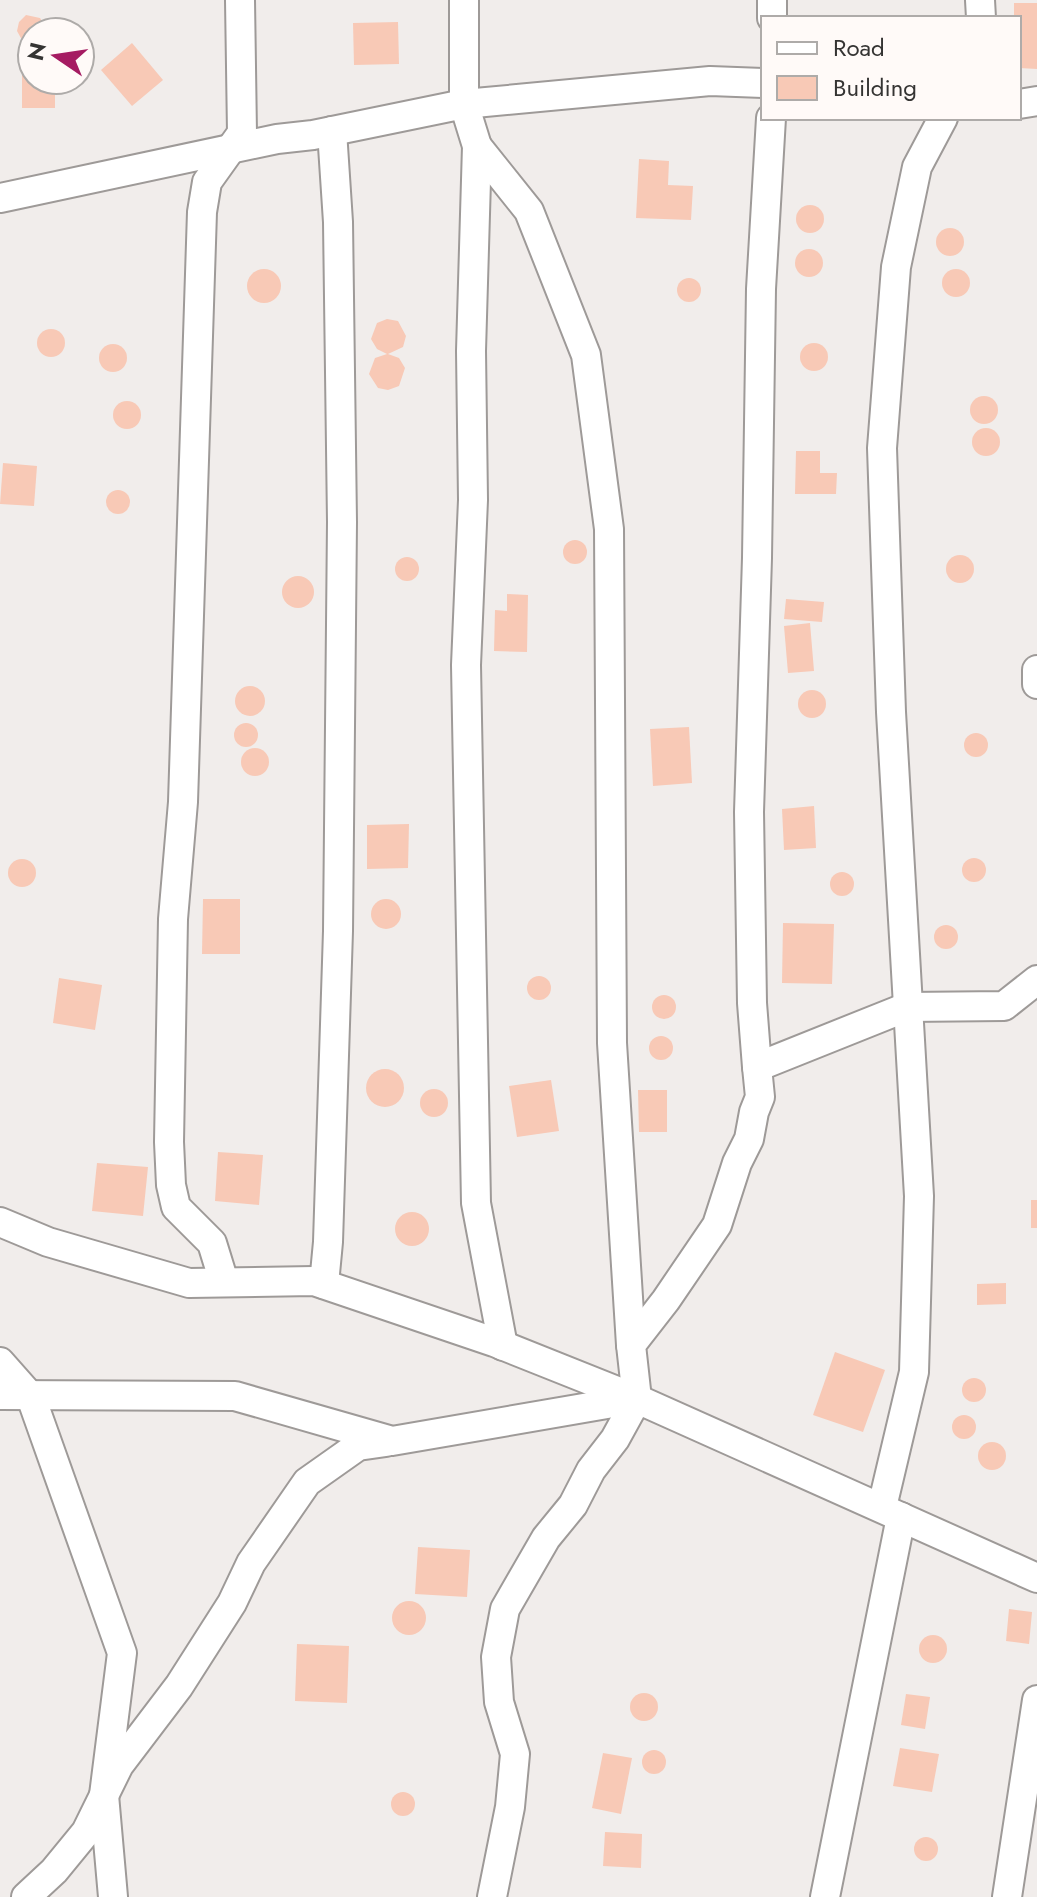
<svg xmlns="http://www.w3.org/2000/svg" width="1037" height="1897" font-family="Jost,sans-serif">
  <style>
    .building { fill: #f8c9b6 }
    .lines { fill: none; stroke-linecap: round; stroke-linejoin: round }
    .street-casing { stroke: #9e9a98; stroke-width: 32 }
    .street { stroke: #fff; stroke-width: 28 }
  </style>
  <rect width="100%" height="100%" fill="#f1edeb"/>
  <!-- building -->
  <g class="building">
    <polygon points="1014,3 1037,3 1037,69 1019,68 1019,18 1014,18"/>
    <polygon points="26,15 40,18 45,26 45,32 32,32 32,43 22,40 17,31 19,22"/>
    <polygon points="398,22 399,64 354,65 353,23"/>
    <polygon points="132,43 163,80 132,106 101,70"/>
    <polygon points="22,67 32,67 32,80 55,80 55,108 22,108"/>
    <polygon points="639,159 669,161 668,185 693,186 691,220 636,218"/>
    <circle cx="810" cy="219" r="14"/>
    <circle cx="950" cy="242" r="14"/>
    <circle cx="809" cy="263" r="14"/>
    <circle cx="264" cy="286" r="17"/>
    <circle cx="956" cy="283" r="14"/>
    <circle cx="689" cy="290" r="12"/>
    <polygon points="387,319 398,321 406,336 403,347 388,354 399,358 405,368 399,386 388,390 378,388 369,374 375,358 387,354 377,349 371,339 377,323"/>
    <circle cx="51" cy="343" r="14"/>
    <circle cx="814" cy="357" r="14"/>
    <circle cx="113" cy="358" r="14"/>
    <circle cx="984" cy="410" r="14"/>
    <circle cx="127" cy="415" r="14"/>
    <circle cx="986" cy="442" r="14"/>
    <polygon points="796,451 820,451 820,473 837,473 836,494 795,494"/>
    <polygon points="3,463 37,466 34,506 0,504"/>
    <circle cx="118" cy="502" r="12"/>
    <circle cx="575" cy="552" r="12"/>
    <circle cx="960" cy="569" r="14"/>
    <circle cx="407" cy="569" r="12"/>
    <circle cx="298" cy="592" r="16"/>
    <polygon points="507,594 528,595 527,652 494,651 495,610 507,611"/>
    <polygon points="786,599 824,602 822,622 784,619"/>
    <polygon points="810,623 814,671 788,673 784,626"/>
    <circle cx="250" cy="701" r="15"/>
    <circle cx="812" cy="704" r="14"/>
    <circle cx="246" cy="735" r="12"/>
    <polygon points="689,727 692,783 653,786 650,729"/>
    <circle cx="976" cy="745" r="12"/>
    <circle cx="255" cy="762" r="14"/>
    <polygon points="814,806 816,848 784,850 782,809"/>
    <polygon points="409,824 408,868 367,869 367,825"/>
    <circle cx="974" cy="870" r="12"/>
    <circle cx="22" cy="873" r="14"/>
    <circle cx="842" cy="884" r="12"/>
    <circle cx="386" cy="914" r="15"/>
    <polygon points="203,899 240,899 240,954 202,954"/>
    <polygon points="783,923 834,924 832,984 782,983"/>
    <circle cx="946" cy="937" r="12"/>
    <circle cx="539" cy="988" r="12"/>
    <polygon points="59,978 102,985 95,1030 53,1023"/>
    <circle cx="664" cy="1007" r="12"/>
    <circle cx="661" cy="1048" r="12"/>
    <circle cx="385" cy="1088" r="19"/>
    <polygon points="551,1080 559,1131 517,1137 509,1086"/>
    <circle cx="434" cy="1103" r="14"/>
    <polygon points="638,1090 667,1090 667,1132 639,1132"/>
    <polygon points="218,1152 263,1155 259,1205 215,1201"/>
    <polygon points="97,1163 148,1167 143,1216 92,1211"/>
    <rect x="1031" y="1200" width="6" height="28"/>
    <circle cx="412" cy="1229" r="17"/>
    <polygon points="1006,1283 1006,1304 977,1305 977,1284"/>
    <polygon points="835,1352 885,1370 863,1432 813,1415"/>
    <circle cx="974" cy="1390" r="12"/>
    <circle cx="964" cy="1427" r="12"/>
    <circle cx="992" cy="1456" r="14"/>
    <polygon points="418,1547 470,1550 467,1597 415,1594"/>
    <circle cx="409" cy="1618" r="17"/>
    <polygon points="1009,1609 1032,1612 1029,1644 1006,1641"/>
    <circle cx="933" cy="1649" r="14"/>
    <polygon points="297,1644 349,1646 347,1703 295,1701"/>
    <circle cx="644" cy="1707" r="14"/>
    <polygon points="906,1694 930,1697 925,1729 901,1725"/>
    <polygon points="900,1748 939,1754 932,1792 893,1786"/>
    <circle cx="654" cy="1762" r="12"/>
    <polygon points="603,1753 632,1758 621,1814 592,1808"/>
    <circle cx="403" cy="1804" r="12"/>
    <polygon points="605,1832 642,1834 641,1868 603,1866"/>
    <circle cx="926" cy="1849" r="12"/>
  </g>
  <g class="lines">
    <defs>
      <g id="street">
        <polyline points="464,0 464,104 477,146 471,351 473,500 466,665 476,1203 503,1346"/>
        <polyline points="772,0 772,18"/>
        <polyline points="980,0 981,18"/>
        <polyline points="1019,104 1037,101"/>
        <polyline points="477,146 529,211 586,355 609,529 612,1043 631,1345"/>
        <polyline points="0,198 277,139 313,135 464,104 710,81 763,83"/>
        <polyline points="1037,670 1037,684"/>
        <polyline points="757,1067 752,1003 749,812 757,558 761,289 771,118"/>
        <polyline points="0,1222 48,1242 189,1283 314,1281 494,1342 637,1399 1037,1578"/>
        <polyline points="224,1282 212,1243 176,1207 171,1185 169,1142 173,919 183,802 202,212 207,182 242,133 240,0"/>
        <polyline points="324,1284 328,1242 338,931 342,522 338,222 332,131"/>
        <polyline points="0,1362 31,1397 122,1653 104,1795 113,1897"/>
        <polyline points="0,1395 235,1396 392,1441 636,1399"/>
        <polyline points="882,1507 914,1372 919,1196 891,712 882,448 896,267 917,167 943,118"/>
        <polyline points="26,1897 54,1871 86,1832 119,1765 179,1686 232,1603 251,1563 307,1482 358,1446 386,1442"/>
        <polyline points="492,1897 510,1807 515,1754 499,1702 496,1657 505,1609 546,1538 573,1505 591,1470 615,1439 637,1399 631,1345 666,1300 717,1225 737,1163 749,1139 754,1112 760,1097 757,1067 907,1007 1004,1006 1037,980"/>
        <polyline points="825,1897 901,1517"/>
        <polyline points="1007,1897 1037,1700"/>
      </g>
    </defs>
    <!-- street casing -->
    <use href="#street" class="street-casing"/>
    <!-- street -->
    <use href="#street" class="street"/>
  </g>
  <!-- legend -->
  <rect x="761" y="16" width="260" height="104" fill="#fffaf8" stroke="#aeaba9" stroke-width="2"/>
  <rect x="777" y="42" width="40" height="12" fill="#ffffff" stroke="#aeaba9" stroke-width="2"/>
  <text x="833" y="56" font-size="24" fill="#353433">Road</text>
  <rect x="777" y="76" width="40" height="24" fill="#f8c9b6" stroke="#aeaba9" stroke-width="2"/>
  <text x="833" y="96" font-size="24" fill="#353433">Building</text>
  <!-- north arrow -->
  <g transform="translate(56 56) rotate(283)"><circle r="38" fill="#fffaf8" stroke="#aeaba9" stroke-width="2"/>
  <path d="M0-6L14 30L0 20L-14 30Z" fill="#a51b62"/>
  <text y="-12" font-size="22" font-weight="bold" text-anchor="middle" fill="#353433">N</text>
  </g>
</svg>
